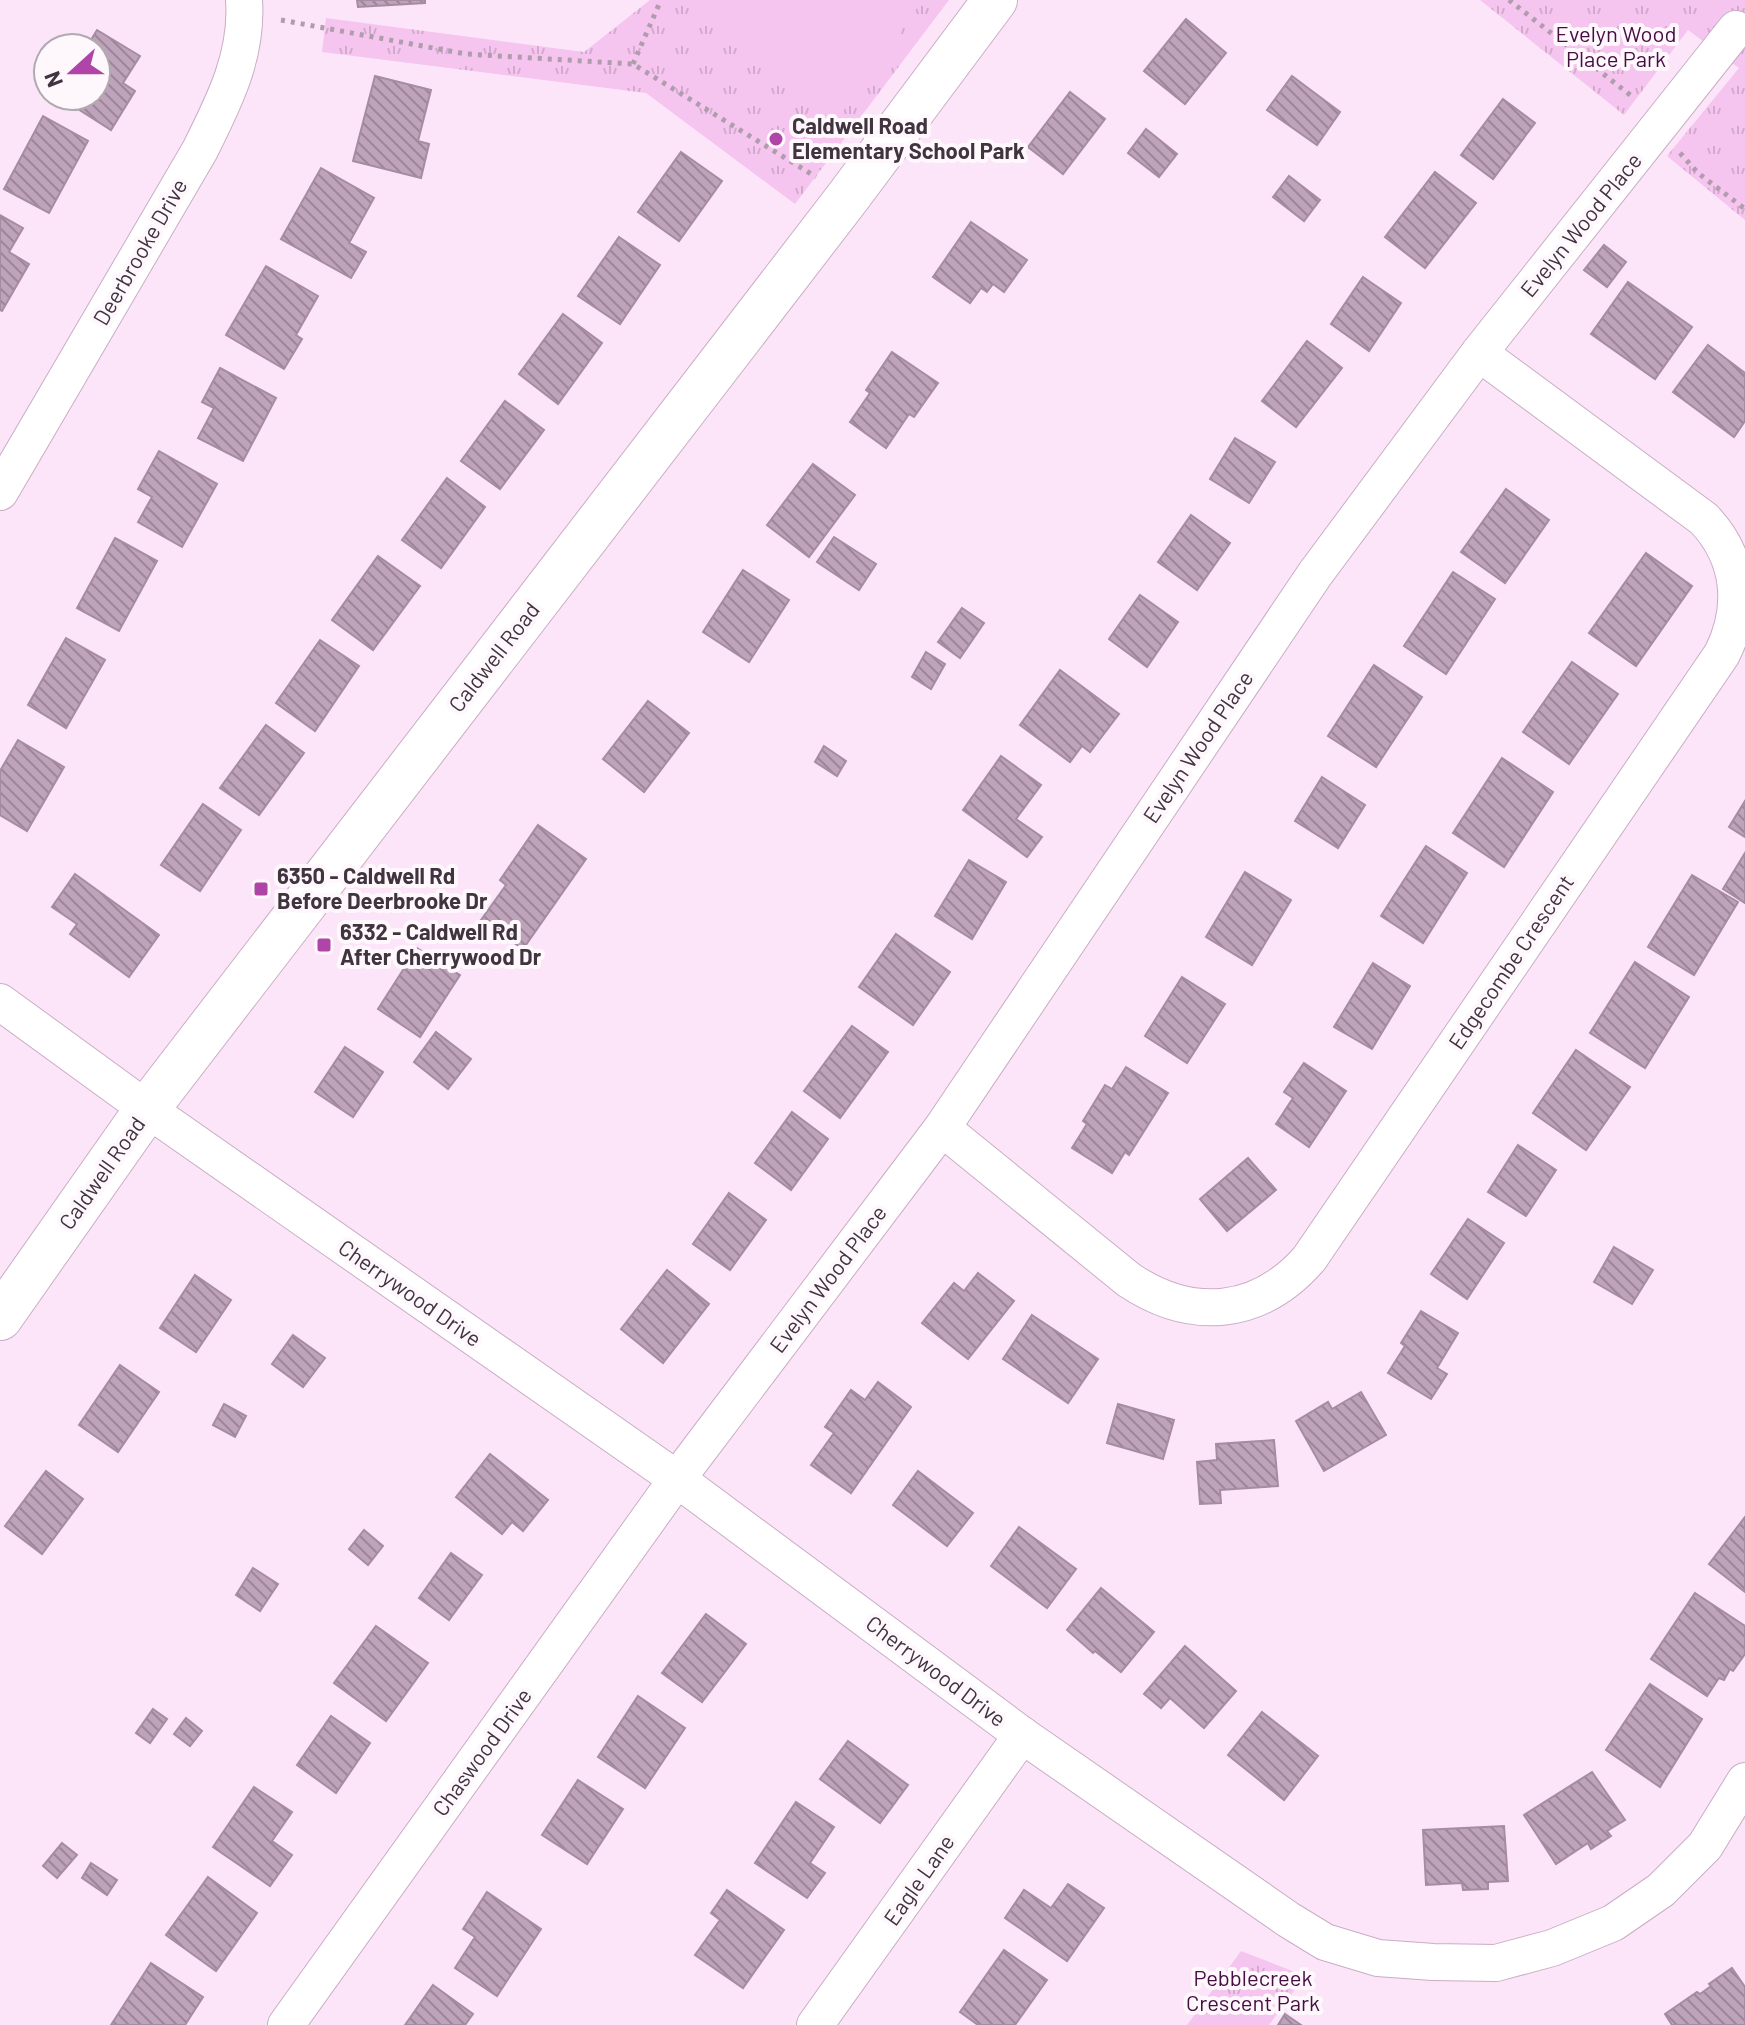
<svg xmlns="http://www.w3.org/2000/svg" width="1745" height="2025" font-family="Barlow,sans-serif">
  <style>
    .park { fill: url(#park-tufts) }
    .garden { fill: #f5c5ef }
    .building { fill: url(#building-back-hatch); stroke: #a68ca3; stroke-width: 2 }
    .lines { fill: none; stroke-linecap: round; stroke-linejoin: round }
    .minor-casing { stroke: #c9adc5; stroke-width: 38 }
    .tertiary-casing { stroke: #c9adc5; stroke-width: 46 }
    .path { stroke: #af9dad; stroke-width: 5; stroke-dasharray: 4 6; stroke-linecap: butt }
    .minor { stroke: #fff; stroke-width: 36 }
    .tertiary { stroke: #fff; stroke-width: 44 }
    .poi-dot { fill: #ae45a7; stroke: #fef8fd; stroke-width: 3 }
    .labels { text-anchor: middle; stroke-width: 8; stroke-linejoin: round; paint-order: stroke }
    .park-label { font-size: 22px; fill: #450d42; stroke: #fef8fd }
    .poi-label { font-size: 22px; font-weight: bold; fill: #40343e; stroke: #fef8fd; text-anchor: start }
    .street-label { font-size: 22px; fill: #40343e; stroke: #fef8fd }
  </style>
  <defs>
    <pattern id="park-tufts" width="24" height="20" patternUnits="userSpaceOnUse" patternTransform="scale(2)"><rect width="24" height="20" fill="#f5c5ef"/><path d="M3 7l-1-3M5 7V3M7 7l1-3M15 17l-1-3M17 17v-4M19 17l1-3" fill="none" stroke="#d3aace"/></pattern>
    <pattern id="building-back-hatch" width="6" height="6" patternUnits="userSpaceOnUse" patternTransform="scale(2)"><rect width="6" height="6" fill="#bea3bb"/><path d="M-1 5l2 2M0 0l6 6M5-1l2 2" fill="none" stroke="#9c8699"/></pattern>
  </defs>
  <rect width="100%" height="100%" fill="#fce5f9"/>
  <!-- park -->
  <g class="park">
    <polygon points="650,0 949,0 795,204 646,93 322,52 326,18 584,52"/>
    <polygon points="1480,0 1745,0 1745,220 1667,156 1739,68 1688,30 1624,115"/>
    <polygon points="1241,1951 1305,1976 1269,2025 1187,2025"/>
  </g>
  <!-- garden -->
  <polygon class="garden" points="701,0 923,0 833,125 787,78"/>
  <!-- building -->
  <g class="building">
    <polygon points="357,0 425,0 425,3 358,7"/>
    <polygon points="1186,19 1226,53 1185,104 1144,71"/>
    <polygon points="97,30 140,56 123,83 135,91 111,130 70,104 75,96 96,96 96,48 86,48"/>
    <polygon points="375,76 431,90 418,141 429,144 421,178 353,161"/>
    <polygon points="1292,76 1340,112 1317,145 1267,110"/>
    <polygon points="1070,92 1105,119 1063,174 1028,147"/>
    <polygon points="1503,99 1535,123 1493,179 1461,155"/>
    <polygon points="43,116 88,141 49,213 4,189"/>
    <polygon points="1146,129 1177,154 1159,177 1128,153"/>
    <polygon points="681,152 722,181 679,241 638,212"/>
    <polygon points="321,168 374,198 349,243 366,252 351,278 281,239"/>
    <polygon points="1435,172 1476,203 1425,268 1385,237"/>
    <polygon points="1289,176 1320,200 1304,221 1273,197"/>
    <polygon points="0,215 23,228 9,252 29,264 2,311 0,310"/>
    <polygon points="971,222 1027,260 1004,292 993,284 987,292 981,288 970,303 933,277"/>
    <polygon points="619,237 660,265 620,324 578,296"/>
    <polygon points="1604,245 1626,262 1607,287 1584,270"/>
    <polygon points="266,266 318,296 296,335 302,339 284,369 226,335"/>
    <polygon points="1363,277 1401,303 1369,351 1331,324"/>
    <polygon points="1628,282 1692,327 1655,379 1591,334"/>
    <polygon points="563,314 602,343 558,404 519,374"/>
    <polygon points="1307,341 1342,368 1296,427 1262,401"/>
    <polygon points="1708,345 1745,373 1745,421 1734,437 1673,392"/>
    <polygon points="892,352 938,383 914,417 909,414 886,448 850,422 870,393 866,390"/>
    <polygon points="220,368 276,398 243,461 198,438 214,408 202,402"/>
    <polygon points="505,401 544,430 500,489 461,461"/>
    <polygon points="1235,438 1275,462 1249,503 1210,479"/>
    <polygon points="159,451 217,484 182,547 138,522 152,497 138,489"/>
    <polygon points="813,464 855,495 809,557 767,525"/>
    <polygon points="447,478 485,507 441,568 402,540"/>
    <polygon points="1506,489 1549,520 1505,583 1461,552"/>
    <polygon points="1191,515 1230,543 1197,590 1158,562"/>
    <polygon points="834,537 876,564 859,590 817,562"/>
    <polygon points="115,538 157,561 119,631 77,608"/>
    <polygon points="1646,553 1692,586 1636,666 1589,633"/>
    <polygon points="378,556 420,586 373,650 332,620"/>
    <polygon points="743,570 789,600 749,662 703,632"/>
    <polygon points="1453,572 1495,599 1446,674 1404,646"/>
    <polygon points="1140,595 1178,622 1147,667 1109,639"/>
    <polygon points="962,608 984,623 960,658 938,642"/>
    <polygon points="66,638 105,660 66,728 28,705"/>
    <polygon points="320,640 359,666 315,731 276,703"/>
    <polygon points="926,652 945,664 931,689 912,677"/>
    <polygon points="1572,662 1618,694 1569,764 1523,732"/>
    <polygon points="1374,665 1422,697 1376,767 1328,736"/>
    <polygon points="1060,670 1119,714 1090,752 1082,746 1070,762 1020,725"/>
    <polygon points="648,701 689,733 644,792 603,759"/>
    <polygon points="266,725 304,753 259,815 220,788"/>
    <polygon points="18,740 64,767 27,831 0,815 0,771"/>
    <polygon points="824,746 846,761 837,776 815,762"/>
    <polygon points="1001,756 1041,785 1016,819 1042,837 1027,857 963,810"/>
    <polygon points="1502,758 1553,792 1504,867 1453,833"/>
    <polygon points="1322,777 1365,805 1338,848 1295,821"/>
    <polygon points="1745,801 1745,837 1729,827"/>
    <polygon points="203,804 241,830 200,891 161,865"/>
    <polygon points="538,825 586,859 523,949 481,920 506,885 500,880"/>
    <polygon points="1426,846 1467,873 1423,943 1381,916"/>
    <polygon points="1745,853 1745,903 1723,889"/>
    <polygon points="969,860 1006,882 972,939 935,916"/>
    <polygon points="1245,872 1291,900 1252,965 1206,937"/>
    <polygon points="75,874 159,935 129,977 70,934 77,924 52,907"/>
    <polygon points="1692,875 1738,902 1694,975 1648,947"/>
    <polygon points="896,934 950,972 913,1025 859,987"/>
    <polygon points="417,948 460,975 420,1037 378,1009"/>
    <polygon points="1635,962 1689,997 1645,1068 1590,1033"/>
    <polygon points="1373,963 1410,986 1372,1049 1334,1027"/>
    <polygon points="1182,977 1225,1004 1187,1063 1145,1036"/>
    <polygon points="852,1026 888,1052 840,1118 804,1091"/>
    <polygon points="436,1032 471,1059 448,1089 414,1062"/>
    <polygon points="345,1047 383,1072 353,1117 315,1092"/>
    <polygon points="1576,1050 1630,1087 1586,1150 1533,1113"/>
    <polygon points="1304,1063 1346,1091 1309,1147 1276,1124 1293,1098 1284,1092"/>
    <polygon points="1126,1067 1168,1093 1129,1155 1125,1152 1112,1173 1072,1148 1087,1124 1083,1121 1105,1085 1112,1089"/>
    <polygon points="792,1112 828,1139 791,1190 755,1163"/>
    <polygon points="1518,1145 1556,1170 1526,1216 1488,1192"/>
    <polygon points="1248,1158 1276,1190 1227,1231 1200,1199"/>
    <polygon points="729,1193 766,1220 730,1270 693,1244"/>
    <polygon points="1468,1219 1504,1243 1467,1299 1431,1274"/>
    <polygon points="1614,1247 1653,1270 1632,1304 1594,1282"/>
    <polygon points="667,1270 709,1304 663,1363 621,1329"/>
    <polygon points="978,1273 1014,1301 968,1359 922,1323 954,1283 964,1291"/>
    <polygon points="195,1275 231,1300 196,1352 160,1328"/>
    <polygon points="1421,1311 1458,1333 1437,1368 1447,1374 1431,1399 1388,1373 1405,1346 1401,1343"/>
    <polygon points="1032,1315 1098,1359 1068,1403 1003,1359"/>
    <polygon points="293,1335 325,1358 303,1387 272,1364"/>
    <polygon points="120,1365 159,1392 118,1452 79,1425"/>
    <polygon points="878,1382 911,1407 851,1493 811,1465 834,1433 825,1427 851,1390 865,1400"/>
    <polygon points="1361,1392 1386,1435 1324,1471 1296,1421 1328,1402 1332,1409"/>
    <polygon points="224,1404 246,1416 235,1437 213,1425"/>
    <polygon points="1118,1404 1174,1420 1163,1459 1107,1443"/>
    <polygon points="1274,1440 1278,1486 1220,1490 1221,1503 1200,1504 1197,1462 1217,1460 1216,1444"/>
    <polygon points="490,1454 548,1500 523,1531 512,1522 502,1534 456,1497"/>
    <polygon points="46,1471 83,1499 42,1554 5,1526"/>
    <polygon points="918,1471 973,1513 947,1546 893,1505"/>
    <polygon points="1745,1517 1745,1592 1709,1564"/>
    <polygon points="1019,1527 1076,1569 1047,1608 991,1566"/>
    <polygon points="364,1530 383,1546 368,1565 349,1549"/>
    <polygon points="451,1553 482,1575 449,1620 419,1598"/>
    <polygon points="253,1568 278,1584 260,1611 236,1595"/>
    <polygon points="1101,1588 1154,1632 1121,1672 1095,1651 1093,1653 1067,1630"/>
    <polygon points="1695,1593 1745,1626 1745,1654 1733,1671 1730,1669 1724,1680 1719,1678 1707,1696 1651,1659"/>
    <polygon points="706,1614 746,1644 702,1702 662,1673"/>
    <polygon points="376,1626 428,1663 386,1721 334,1683"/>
    <polygon points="1185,1646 1236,1691 1204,1728 1170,1698 1161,1708 1144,1694"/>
    <polygon points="1650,1684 1702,1719 1660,1787 1606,1750"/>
    <polygon points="638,1696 685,1728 645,1788 598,1757"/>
    <polygon points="153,1709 167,1719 150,1743 136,1733"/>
    <polygon points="1262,1712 1318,1756 1284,1800 1228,1755"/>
    <polygon points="331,1716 370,1743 336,1793 297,1765"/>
    <polygon points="186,1718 202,1731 190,1746 174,1734"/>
    <polygon points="848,1741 908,1785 880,1823 820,1779"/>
    <polygon points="1592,1772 1625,1820 1607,1831 1611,1836 1591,1849 1588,1843 1556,1864 1524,1815"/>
    <polygon points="578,1780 623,1809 587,1864 542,1835"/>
    <polygon points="254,1787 292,1812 272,1841 292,1855 270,1886 213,1847"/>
    <polygon points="796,1802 834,1827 810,1863 825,1873 807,1898 755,1863"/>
    <polygon points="1504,1826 1508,1881 1488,1882 1488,1889 1463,1890 1462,1883 1426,1885 1423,1830"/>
    <polygon points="62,1843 77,1855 57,1878 43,1866"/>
    <polygon points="91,1863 117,1880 107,1895 82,1878"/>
    <polygon points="208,1877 257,1913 216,1971 166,1935"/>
    <polygon points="1068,1884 1104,1908 1067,1961 1005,1918 1024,1890 1051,1908"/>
    <polygon points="727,1890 784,1930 743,1988 695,1955 720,1920 711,1913"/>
    <polygon points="487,1892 541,1929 497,1996 455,1968 475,1937 463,1929"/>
    <polygon points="1004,1950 1047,1980 1015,2025 978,2025 960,2012"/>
    <polygon points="151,1963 203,1997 185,2025 111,2025"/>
    <polygon points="1732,1968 1745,1987 1745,2025 1672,2025 1665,2014 1697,1992 1700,1994 1711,1986 1709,1984"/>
    <polygon points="433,1985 473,2014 465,2025 405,2025"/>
    <polygon points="1285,2014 1301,2025 1278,2025"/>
  </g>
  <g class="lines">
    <defs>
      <g id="minor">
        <path d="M0,492L200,150C224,102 248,55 244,0"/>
        <polyline points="0,1002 147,1109 677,1479 1022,1735 1289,1920 1325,1942 1378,1958 1433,1962 1496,1963 1552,1948 1613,1923 1661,1890 1705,1846 1745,1781"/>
        <path d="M942,1128L1129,1280C1192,1322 1259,1316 1309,1259L1722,654C1745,608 1741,558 1704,519L1479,353"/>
        <polyline points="286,2025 677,1479 942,1128 1315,574 1479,353 1736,29"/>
        <polyline points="815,2025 1022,1735"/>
      </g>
      <polyline id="tertiary" points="0,1318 147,1109 848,197 995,0"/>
    </defs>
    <!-- minor casing -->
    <use href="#minor" class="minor-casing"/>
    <!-- tertiary casing -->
    <use href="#tertiary" class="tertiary-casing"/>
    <!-- path -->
    <g class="path">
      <polyline points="1509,0 1634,98"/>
      <polyline points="281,20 466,54 633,64 816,177"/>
      <polyline points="633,64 661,0"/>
      <polyline points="1680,153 1698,173 1745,209"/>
    </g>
    <!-- minor -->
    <use href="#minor" class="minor"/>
    <!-- tertiary -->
    <use href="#tertiary" class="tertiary"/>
  </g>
  <!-- markers -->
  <g class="poi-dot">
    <circle cx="776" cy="139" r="8"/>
    <rect x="253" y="881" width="16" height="16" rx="4"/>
    <rect x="316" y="937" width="16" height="16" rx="4"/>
  </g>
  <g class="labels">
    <!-- park labels -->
    <g class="park-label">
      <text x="1616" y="42">Evelyn Wood<tspan x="1616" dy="25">Place Park</tspan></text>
      <text x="1253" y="1986">Pebblecreek<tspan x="1253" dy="25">Crescent Park</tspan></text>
    </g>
    <!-- poi labels -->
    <g class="poi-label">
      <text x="792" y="134">Caldwell Road<tspan x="792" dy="25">Elementary School Park</tspan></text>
      <text x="277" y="884">6350 - Caldwell Rd<tspan x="277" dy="25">Before Deerbrooke Dr</tspan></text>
      <text x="340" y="940">6332 - Caldwell Rd<tspan x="340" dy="25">After Cherrywood Dr</tspan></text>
    </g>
    <!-- street labels -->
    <g class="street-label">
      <text transform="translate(1581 225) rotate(-51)" y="8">Evelyn Wood Place</text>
      <text transform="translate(140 252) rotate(-60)" y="8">Deerbrooke Drive</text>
      <text transform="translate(494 657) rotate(-52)" y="8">Caldwell Road</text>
      <text transform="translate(1198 747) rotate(-56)" y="8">Evelyn Wood Place</text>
      <text transform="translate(1511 962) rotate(-56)" y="8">Edgecombe Crescent</text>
      <text transform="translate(102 1173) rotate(-55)" y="8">Caldwell Road</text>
      <text transform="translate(828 1279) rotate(-53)" y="8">Evelyn Wood Place</text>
      <text transform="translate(410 1293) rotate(35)" y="8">Cherrywood Drive</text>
      <text transform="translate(936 1671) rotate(37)" y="8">Cherrywood Drive</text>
      <text transform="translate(482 1752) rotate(-54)" y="8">Chaswood Drive</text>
      <text transform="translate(919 1880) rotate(-55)" y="8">Eagle Lane</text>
    </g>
  </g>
  <!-- north arrow -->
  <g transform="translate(72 72) rotate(249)"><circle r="38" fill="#fef8fd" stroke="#b2aab1" stroke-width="2"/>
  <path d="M0-6L14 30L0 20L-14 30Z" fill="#ae45a7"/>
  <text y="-12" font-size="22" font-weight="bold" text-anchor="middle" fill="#40343e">N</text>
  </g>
</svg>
